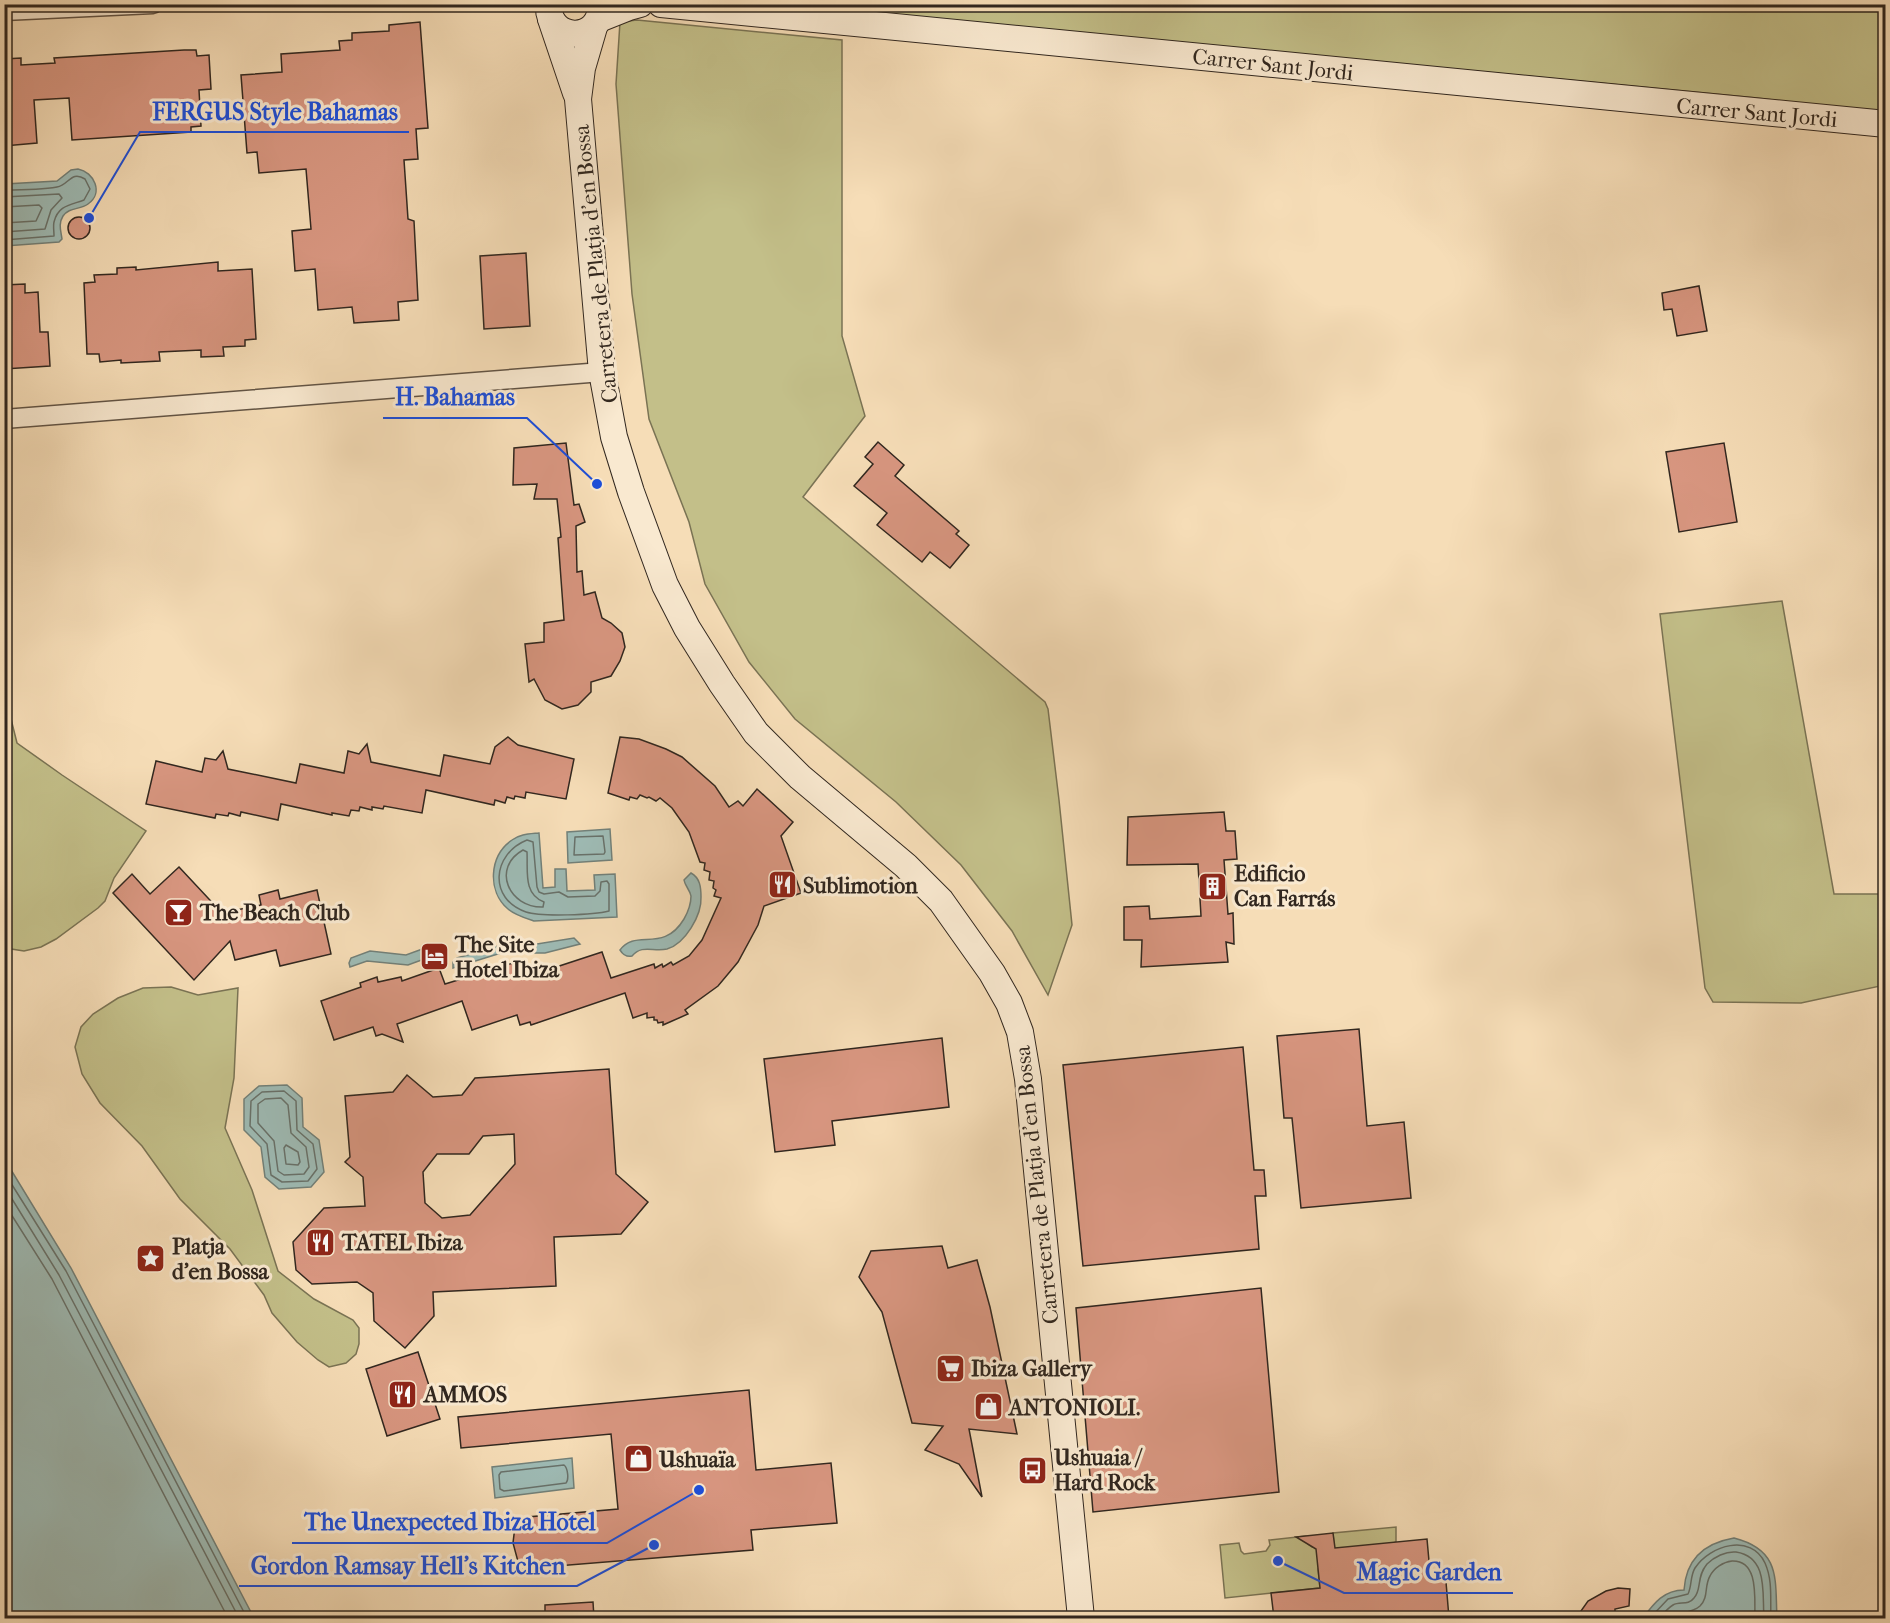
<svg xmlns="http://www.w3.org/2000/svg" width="1890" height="1623" font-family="'IM FELL French Canon',serif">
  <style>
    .green { fill: #c3bf89; stroke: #7a7354; stroke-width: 1.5 }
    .water { fill: #9ebbb5; stroke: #728079; stroke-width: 1.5 }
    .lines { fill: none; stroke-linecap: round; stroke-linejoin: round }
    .shore { stroke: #68716a; stroke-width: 1.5 }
    .building { fill: #d89680; stroke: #31271f; stroke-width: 1.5; fill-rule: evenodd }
    .street-casing { stroke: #625445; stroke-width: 21 }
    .secondary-casing { stroke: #31271f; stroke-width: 28 }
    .street { stroke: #f9e9d0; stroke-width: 18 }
    .secondary { stroke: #f9e9d0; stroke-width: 26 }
    .labels { text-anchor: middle; stroke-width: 6; stroke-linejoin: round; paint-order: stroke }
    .street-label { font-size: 22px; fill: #31271f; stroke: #f9e9d0 }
    .poi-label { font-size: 22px; font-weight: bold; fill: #31271f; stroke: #f9e9d0; text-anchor: start }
    .leader { fill: none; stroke: #1d4ed8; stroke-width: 2 }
    .callout-dot { fill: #1d4ed8; stroke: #f9e9d0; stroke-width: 2 }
    .callout-label { font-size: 24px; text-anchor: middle; font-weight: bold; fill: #1d4ed8; stroke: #f9e9d0; stroke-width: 6; stroke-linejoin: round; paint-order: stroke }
  </style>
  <rect width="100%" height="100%" fill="#f6ddb7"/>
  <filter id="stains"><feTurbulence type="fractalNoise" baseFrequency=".00333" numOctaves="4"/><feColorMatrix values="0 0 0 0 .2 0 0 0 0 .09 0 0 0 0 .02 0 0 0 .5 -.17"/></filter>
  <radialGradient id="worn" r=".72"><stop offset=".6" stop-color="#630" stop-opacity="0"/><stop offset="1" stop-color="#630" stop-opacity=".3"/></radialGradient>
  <!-- green -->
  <g class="green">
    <polygon points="778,5 1885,5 1885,113 1757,98"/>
    <polygon points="637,20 842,40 842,336 865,416 803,497 1045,702 1048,709 1059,800 1072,925 1048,995 1012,931 961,865 896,802 795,719 749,662 705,584 689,522 649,419 632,294 616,84 620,22"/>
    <polygon points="1782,601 1834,894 1885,894 1885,985 1801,1003 1713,1002 1705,988 1660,614"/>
    <polygon points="5,695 17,743 62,775 146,831 114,878 105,901 98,908 56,939 41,947 24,951 5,948"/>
    <polygon points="171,987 198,995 238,988 234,1078 225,1128 252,1190 278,1271 314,1299 353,1320 359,1328 359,1344 356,1354 346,1363 329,1367 318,1360 297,1342 272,1313 264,1295 230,1249 180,1199 142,1146 100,1103 82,1074 75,1047 81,1027 93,1014 118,998 143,988"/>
    <polygon points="1396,1527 1396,1542 1336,1567 1318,1569 1320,1588 1225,1598 1220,1545 1239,1543 1241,1551 1244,1554 1266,1551 1270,1545 1269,1540 1306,1536 1308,1544 1312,1547 1334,1544 1333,1533"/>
  </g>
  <!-- water -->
  <g class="water">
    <path d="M78,169C94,172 104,193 88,204C80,210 69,207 63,216C58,224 61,231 62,239L59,242L5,246V184L57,181L71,170Z"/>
    <polygon points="610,829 612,860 568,863 567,832"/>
    <path d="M539,833L543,888L555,887V869H566L567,891L595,890L594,875L615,874L617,917L534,921C525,918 515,915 508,909C487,891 489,856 512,840C520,834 529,834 539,833Z"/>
    <path d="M691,873C700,878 701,887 701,897C702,915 685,944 667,949C653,952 642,944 632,956C626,957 623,955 620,950C636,928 663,954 684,919C688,912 691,904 691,896C690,890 685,886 684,880Z"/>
    <polygon points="574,938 580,944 545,953 501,953 453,968 453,962 457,958 512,942 525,942 537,944"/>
    <polygon points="425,948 431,948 435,955 408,965 367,961 350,967 349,963 351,958 370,951 406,955"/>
    <polygon points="287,1085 302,1098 303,1127 319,1140 324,1172 311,1187 279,1189 265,1177 261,1147 244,1130 244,1099 259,1086"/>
    <polygon points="5,1160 71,1268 254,1618 5,1618"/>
    <polygon points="572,1458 574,1488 495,1498 492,1467"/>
    <path d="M1734,1538C1781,1550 1775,1579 1777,1618H1643C1654,1603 1664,1590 1684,1590C1686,1559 1705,1543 1734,1538Z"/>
  </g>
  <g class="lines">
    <!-- shore -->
    <g class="shore">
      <path d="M4,190C21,190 41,190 57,187C69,185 71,170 85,179L90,189L84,200C71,205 58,205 54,222C53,226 54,231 54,236L4,240"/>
      <polyline points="4,197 59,194 62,198 51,210 45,229 4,232"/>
      <polyline points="4,207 39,205 42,208 36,221 4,223"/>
      <polygon points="603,836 605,852 604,854 574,855 575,837"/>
      <path d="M527,840L533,842L537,887L539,892L544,894L559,892L568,897L595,896L600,891L601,882L607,881L609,884V911C594,915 541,917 526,912C488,899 492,854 527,840Z"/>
      <path d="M523,850L527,852C528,871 523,894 544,902L543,907C509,908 491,868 523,850Z"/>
      <polygon points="284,1091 296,1101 297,1130 313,1144 317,1169 308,1181 282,1182 271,1175 267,1144 250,1126 251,1101 262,1092"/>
      <polygon points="281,1098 288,1105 291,1133 306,1147 309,1167 304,1174 284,1175 278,1171 274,1141 258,1123 258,1104 265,1099"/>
      <polygon points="286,1145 298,1152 300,1162 298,1165 286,1164 284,1148"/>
      <polyline points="4,1172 66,1271 247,1618"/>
      <polyline points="4,1186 59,1275 239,1618"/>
      <polyline points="4,1203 52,1279 228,1618"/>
      <path d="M564,1465C568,1468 569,1480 566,1483L504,1491L500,1489L499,1475L501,1472Z"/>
      <path d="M1650,1618L1668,1599L1688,1594C1692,1586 1690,1576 1695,1568C1710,1545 1751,1533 1765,1563C1773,1581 1770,1600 1771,1618"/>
      <path d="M1660,1618C1663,1614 1668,1608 1673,1605C1680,1601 1688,1606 1694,1598C1702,1590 1696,1577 1707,1564C1714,1557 1726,1551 1736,1552C1769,1557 1762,1595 1764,1618"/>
      <path d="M1671,1618C1680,1611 1691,1614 1700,1606C1709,1597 1704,1586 1710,1576C1714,1568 1723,1562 1732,1561C1760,1560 1754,1601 1755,1618"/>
    </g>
  </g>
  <!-- building -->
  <g class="building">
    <polygon points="420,22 428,128 416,129 418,159 404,160 408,219 414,221 418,300 398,302 399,320 354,323 352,307 318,310 315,269 295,271 292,231 311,229 306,169 259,173 257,152 247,153 241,75 282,72 281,54 340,50 339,41 352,40 352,33 389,31 389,25"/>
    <polygon points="184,50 196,50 197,56 209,55 211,89 199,90 201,126 191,127 191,132 72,140 69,98 34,100 37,143 4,146 4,59 21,58 21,65 55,63 54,58"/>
    <circle cx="79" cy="228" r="11"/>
    <polygon points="526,253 530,326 484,329 480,256"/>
    <polygon points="218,262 218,271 252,269 256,339 245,340 245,346 223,347 224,356 201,357 201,350 159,352 160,361 121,363 121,360 100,362 99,354 87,354 84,283 95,282 94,275 117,274 117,268 136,267 136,270"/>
    <polygon points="25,284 25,293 38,292 40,332 48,332 50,366 4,369 4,285"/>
    <polygon points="1699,286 1707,331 1677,336 1672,309 1664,310 1662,293"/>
    <polygon points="878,442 904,465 895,476 959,531 956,534 969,545 950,568 930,552 922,562 877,525 887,513 854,486 873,464 865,457"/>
    <polygon points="566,443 574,505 579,504 585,522 576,526 577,572 582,571 584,595 595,592 602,618 611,623 622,633 625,647 620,661 611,676 591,682 591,692 578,705 562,709 545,700 534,679 529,682 525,644 544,642 544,623 564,620 558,538 561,537 557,499 534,499 537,484 513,485 514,448"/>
    <polygon points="1724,443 1737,522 1679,532 1666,452"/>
    <polygon points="508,737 518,745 574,759 566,799 526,792 525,798 515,796 514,799 507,797 505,803 495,800 494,805 426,790 422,813 384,806 383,809 372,807 372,810 360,807 359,811 351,810 349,816 332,813 332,815 281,804 278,820 241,812 240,816 229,813 228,816 216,814 215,818 146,804 156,761 202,772 205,758 216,760 223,751 228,769 296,783 300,764 344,773 348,751 359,754 367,744 371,762 440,776 444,755 490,764 495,747"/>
    <polygon points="620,737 639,739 666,749 682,757 715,786 729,807 738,801 743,806 757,789 793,822 781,836 801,893 764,906 758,925 738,962 718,986 685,1010 688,1014 663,1025 663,1022 658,1023 657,1020 654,1020 654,1017 647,1018 647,1013 633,1018 625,993 531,1025 530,1022 520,1025 517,1015 472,1030 462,1001 397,1024 403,1042 382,1034 376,1036 373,1027 334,1040 321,1001 361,987 360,983 377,977 378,982 401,977 402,981 439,968 445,984 513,963 514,967 524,963 525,967 534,964 535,969 545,966 547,970 602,952 611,978 654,964 655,968 662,964 663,967 671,962 673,965 689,956 702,940 721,898 714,896 716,890 713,888 714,881 709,880 710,872 704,870 705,863 700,862 689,832 672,808 660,798 656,801 649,797 647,798 640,795 637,799 630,797 629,800 608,793"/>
    <polygon points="1224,812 1226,831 1235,831 1237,859 1224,860 1228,914 1233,913 1234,944 1226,942 1228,962 1141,967 1142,940 1124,940 1124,907 1149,906 1150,919 1201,916 1198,864 1127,865 1128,817"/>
    <polygon points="179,867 222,913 261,905 259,895 278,890 280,899 317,890 331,954 280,966 276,950 235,960 230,941 194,980 113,893 132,874 150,894"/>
    <polygon points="1359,1029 1367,1126 1404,1122 1411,1198 1301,1208 1292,1118 1284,1118 1277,1036"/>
    <polygon points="942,1038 949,1107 832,1121 835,1145 775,1152 764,1059"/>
    <polygon points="1243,1047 1254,1170 1264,1170 1266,1196 1255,1196 1259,1249 1083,1266 1063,1065"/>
    <path d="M609,1069L616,1174L648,1202L621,1234L554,1237L556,1286L433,1292L434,1316L405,1348L374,1321L373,1293L357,1282L312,1284L296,1270L293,1242L324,1208L365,1206L363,1177L345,1162L350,1157L345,1096L393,1092L407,1075L433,1097L462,1095L475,1078ZM514,1134L515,1164L470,1215L442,1218L425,1203L423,1172L437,1154H469L483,1136Z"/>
    <polygon points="942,1246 948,1268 977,1260 990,1307 1017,1434 969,1429 982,1497 959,1464 925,1450 943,1426 912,1423 882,1312 859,1277 871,1251"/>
    <polygon points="1261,1288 1279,1492 1093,1512 1076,1308"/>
    <polygon points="418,1352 440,1419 387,1436 366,1369"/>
    <polygon points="749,1390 756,1470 831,1463 837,1523 751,1530 753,1550 520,1569 513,1543 516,1518 618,1509 611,1434 461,1448 458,1417"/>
    <polygon points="1333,1533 1335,1548 1427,1539 1430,1572 1445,1570 1449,1618 1274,1618 1271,1593 1320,1588 1316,1549 1296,1537"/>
    <polygon points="1618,1588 1630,1589 1629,1606 1615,1609 1615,1618 1576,1618 1588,1601 1606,1591"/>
    <polygon points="593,1602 594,1618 545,1618 545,1605"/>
  </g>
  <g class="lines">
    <defs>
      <g id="street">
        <polyline points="4,11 153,4"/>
        <polyline points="4,419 602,372"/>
      </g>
      <g id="secondary">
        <path d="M549,4C546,42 602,45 601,4"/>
        <polyline points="661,4 1886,124"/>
        <polyline points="551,19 576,93"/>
        <polyline points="599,19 629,7 640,4"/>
        <polyline points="594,27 582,68 578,99 602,372 614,437 631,492 665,585 687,628 722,684 756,733 800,777 906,866 941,901 992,973 1009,1003 1020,1032 1028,1079 1081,1618"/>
      </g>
    </defs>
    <!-- street casing -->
    <use href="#street" class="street-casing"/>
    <!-- secondary casing -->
    <use href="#secondary" class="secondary-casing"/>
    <!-- street -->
    <use href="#street" class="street"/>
    <!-- secondary -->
    <use href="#secondary" class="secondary"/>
  </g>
  <!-- icons -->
  <defs>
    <symbol id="restaurant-square" viewBox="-11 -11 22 22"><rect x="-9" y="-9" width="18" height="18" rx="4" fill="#8f2418" stroke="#f9e9d0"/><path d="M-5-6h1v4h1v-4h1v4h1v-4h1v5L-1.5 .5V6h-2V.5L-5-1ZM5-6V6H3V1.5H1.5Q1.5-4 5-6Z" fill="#fff"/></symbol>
    <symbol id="building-square" viewBox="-11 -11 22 22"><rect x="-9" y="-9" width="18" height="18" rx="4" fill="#8f2418" stroke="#f9e9d0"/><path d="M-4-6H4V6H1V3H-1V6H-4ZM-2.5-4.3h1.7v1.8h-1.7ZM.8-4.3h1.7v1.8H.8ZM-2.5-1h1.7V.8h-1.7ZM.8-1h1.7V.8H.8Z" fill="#fff"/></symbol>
    <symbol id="bar-square" viewBox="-11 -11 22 22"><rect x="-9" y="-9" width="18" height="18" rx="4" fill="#8f2418" stroke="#f9e9d0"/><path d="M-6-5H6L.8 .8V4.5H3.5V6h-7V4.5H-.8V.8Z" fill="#fff"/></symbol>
    <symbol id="hotel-square" viewBox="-11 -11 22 22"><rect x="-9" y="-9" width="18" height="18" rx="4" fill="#8f2418" stroke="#f9e9d0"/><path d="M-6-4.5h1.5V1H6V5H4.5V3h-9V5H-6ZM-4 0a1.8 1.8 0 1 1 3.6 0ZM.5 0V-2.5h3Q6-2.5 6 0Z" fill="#fff"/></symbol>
    <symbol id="sight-square" viewBox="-11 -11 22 22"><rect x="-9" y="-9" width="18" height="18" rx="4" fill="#8f2418" stroke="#f9e9d0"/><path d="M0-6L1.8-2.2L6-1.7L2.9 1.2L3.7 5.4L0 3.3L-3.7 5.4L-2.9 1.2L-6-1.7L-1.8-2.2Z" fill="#fff"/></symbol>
    <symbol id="supermarket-square" viewBox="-11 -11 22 22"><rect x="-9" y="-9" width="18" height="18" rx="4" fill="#8f2418" stroke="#f9e9d0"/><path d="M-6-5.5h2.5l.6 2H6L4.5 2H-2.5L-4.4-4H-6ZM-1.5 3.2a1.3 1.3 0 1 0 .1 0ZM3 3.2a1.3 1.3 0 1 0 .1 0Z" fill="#fff"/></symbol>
    <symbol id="shop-square" viewBox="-11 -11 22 22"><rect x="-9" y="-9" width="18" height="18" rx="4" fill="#8f2418" stroke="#f9e9d0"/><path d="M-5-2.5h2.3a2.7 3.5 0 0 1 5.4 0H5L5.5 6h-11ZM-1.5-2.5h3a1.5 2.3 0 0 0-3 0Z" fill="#fff"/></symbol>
    <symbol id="bus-square" viewBox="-11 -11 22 22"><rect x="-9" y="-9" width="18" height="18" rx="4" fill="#8f2418" stroke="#f9e9d0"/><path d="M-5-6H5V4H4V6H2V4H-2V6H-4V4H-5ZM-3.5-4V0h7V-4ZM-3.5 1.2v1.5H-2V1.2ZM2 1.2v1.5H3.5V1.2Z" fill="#fff"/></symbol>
  </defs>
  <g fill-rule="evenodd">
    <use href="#restaurant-square" x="766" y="868" width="33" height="33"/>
    <use href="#building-square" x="1196" y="870" width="33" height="33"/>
    <use href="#bar-square" x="162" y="896" width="33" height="33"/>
    <use href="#hotel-square" x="418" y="940" width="33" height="33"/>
    <use href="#restaurant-square" x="304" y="1226" width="33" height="33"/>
    <use href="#sight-square" x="134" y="1242" width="33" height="33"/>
    <use href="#supermarket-square" x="934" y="1352" width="33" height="33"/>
    <use href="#restaurant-square" x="386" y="1378" width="33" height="33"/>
    <use href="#shop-square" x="972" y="1390" width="33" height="33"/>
    <use href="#shop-square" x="622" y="1442" width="33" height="33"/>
    <use href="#bus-square" x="1016" y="1454" width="33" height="33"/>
  </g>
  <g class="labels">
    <!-- street labels -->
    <g class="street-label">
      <text transform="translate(1273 64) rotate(6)" y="8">Carrer Sant Jordi</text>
      <text transform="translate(1757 112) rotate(5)" y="8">Carrer Sant Jordi</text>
      <text transform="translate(595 264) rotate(-96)" y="8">Carretera de Platja d'en Bossa</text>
      <text transform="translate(1036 1185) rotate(-96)" y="8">Carretera de Platja d'en Bossa</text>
    </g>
    <!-- poi labels -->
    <g class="poi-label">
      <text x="1234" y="881">Edificio<tspan x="1234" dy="25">Can Farrás</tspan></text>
      <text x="803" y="893">Sublimotion</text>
      <text x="200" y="920">The Beach Club</text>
      <text x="455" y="952">The Site<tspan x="455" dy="25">Hotel Ibiza</tspan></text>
      <text x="342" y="1250">TATEL Ibiza</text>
      <text x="172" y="1254">Platja<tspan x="172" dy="25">d'en Bossa</tspan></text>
      <text x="971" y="1376">Ibiza Gallery</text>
      <text x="424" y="1402">AMMOS</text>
      <text x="1009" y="1415">ANTONIOLI.</text>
      <text x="1054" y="1465">Ushuaia /<tspan x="1054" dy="25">Hard Rock</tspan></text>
      <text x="659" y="1467">Ushuaïa</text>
    </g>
  </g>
  <!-- callouts -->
  <path class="leader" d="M89 218L140 132H409M597 484L527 418H383M699 1490L607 1543H292M654 1545L577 1586H239M1278 1561L1344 1593H1513"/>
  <g class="callout-dot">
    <circle cx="89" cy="218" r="6"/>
    <circle cx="597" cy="484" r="6"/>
    <circle cx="699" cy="1490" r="6"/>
    <circle cx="654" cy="1545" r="6"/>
    <circle cx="1278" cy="1561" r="6"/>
  </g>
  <g class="callout-label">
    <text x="275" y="120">FERGUS Style Bahamas</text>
    <text x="455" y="405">H. Bahamas</text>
    <text x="450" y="1530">The Unexpected Ibiza Hotel</text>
    <text x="408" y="1574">Gordon Ramsay Hell's Kitchen</text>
    <text x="1429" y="1580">Magic Garden</text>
  </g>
  <!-- margin -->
  <rect width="1890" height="1623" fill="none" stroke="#f6ddb7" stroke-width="24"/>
  <rect x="6" y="6" width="1878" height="1611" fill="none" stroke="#31271f" stroke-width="3"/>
  <rect x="12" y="12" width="1866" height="1599" fill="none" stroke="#31271f" stroke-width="1.5"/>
  <rect width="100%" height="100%" filter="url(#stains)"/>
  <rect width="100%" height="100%" fill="url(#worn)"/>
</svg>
